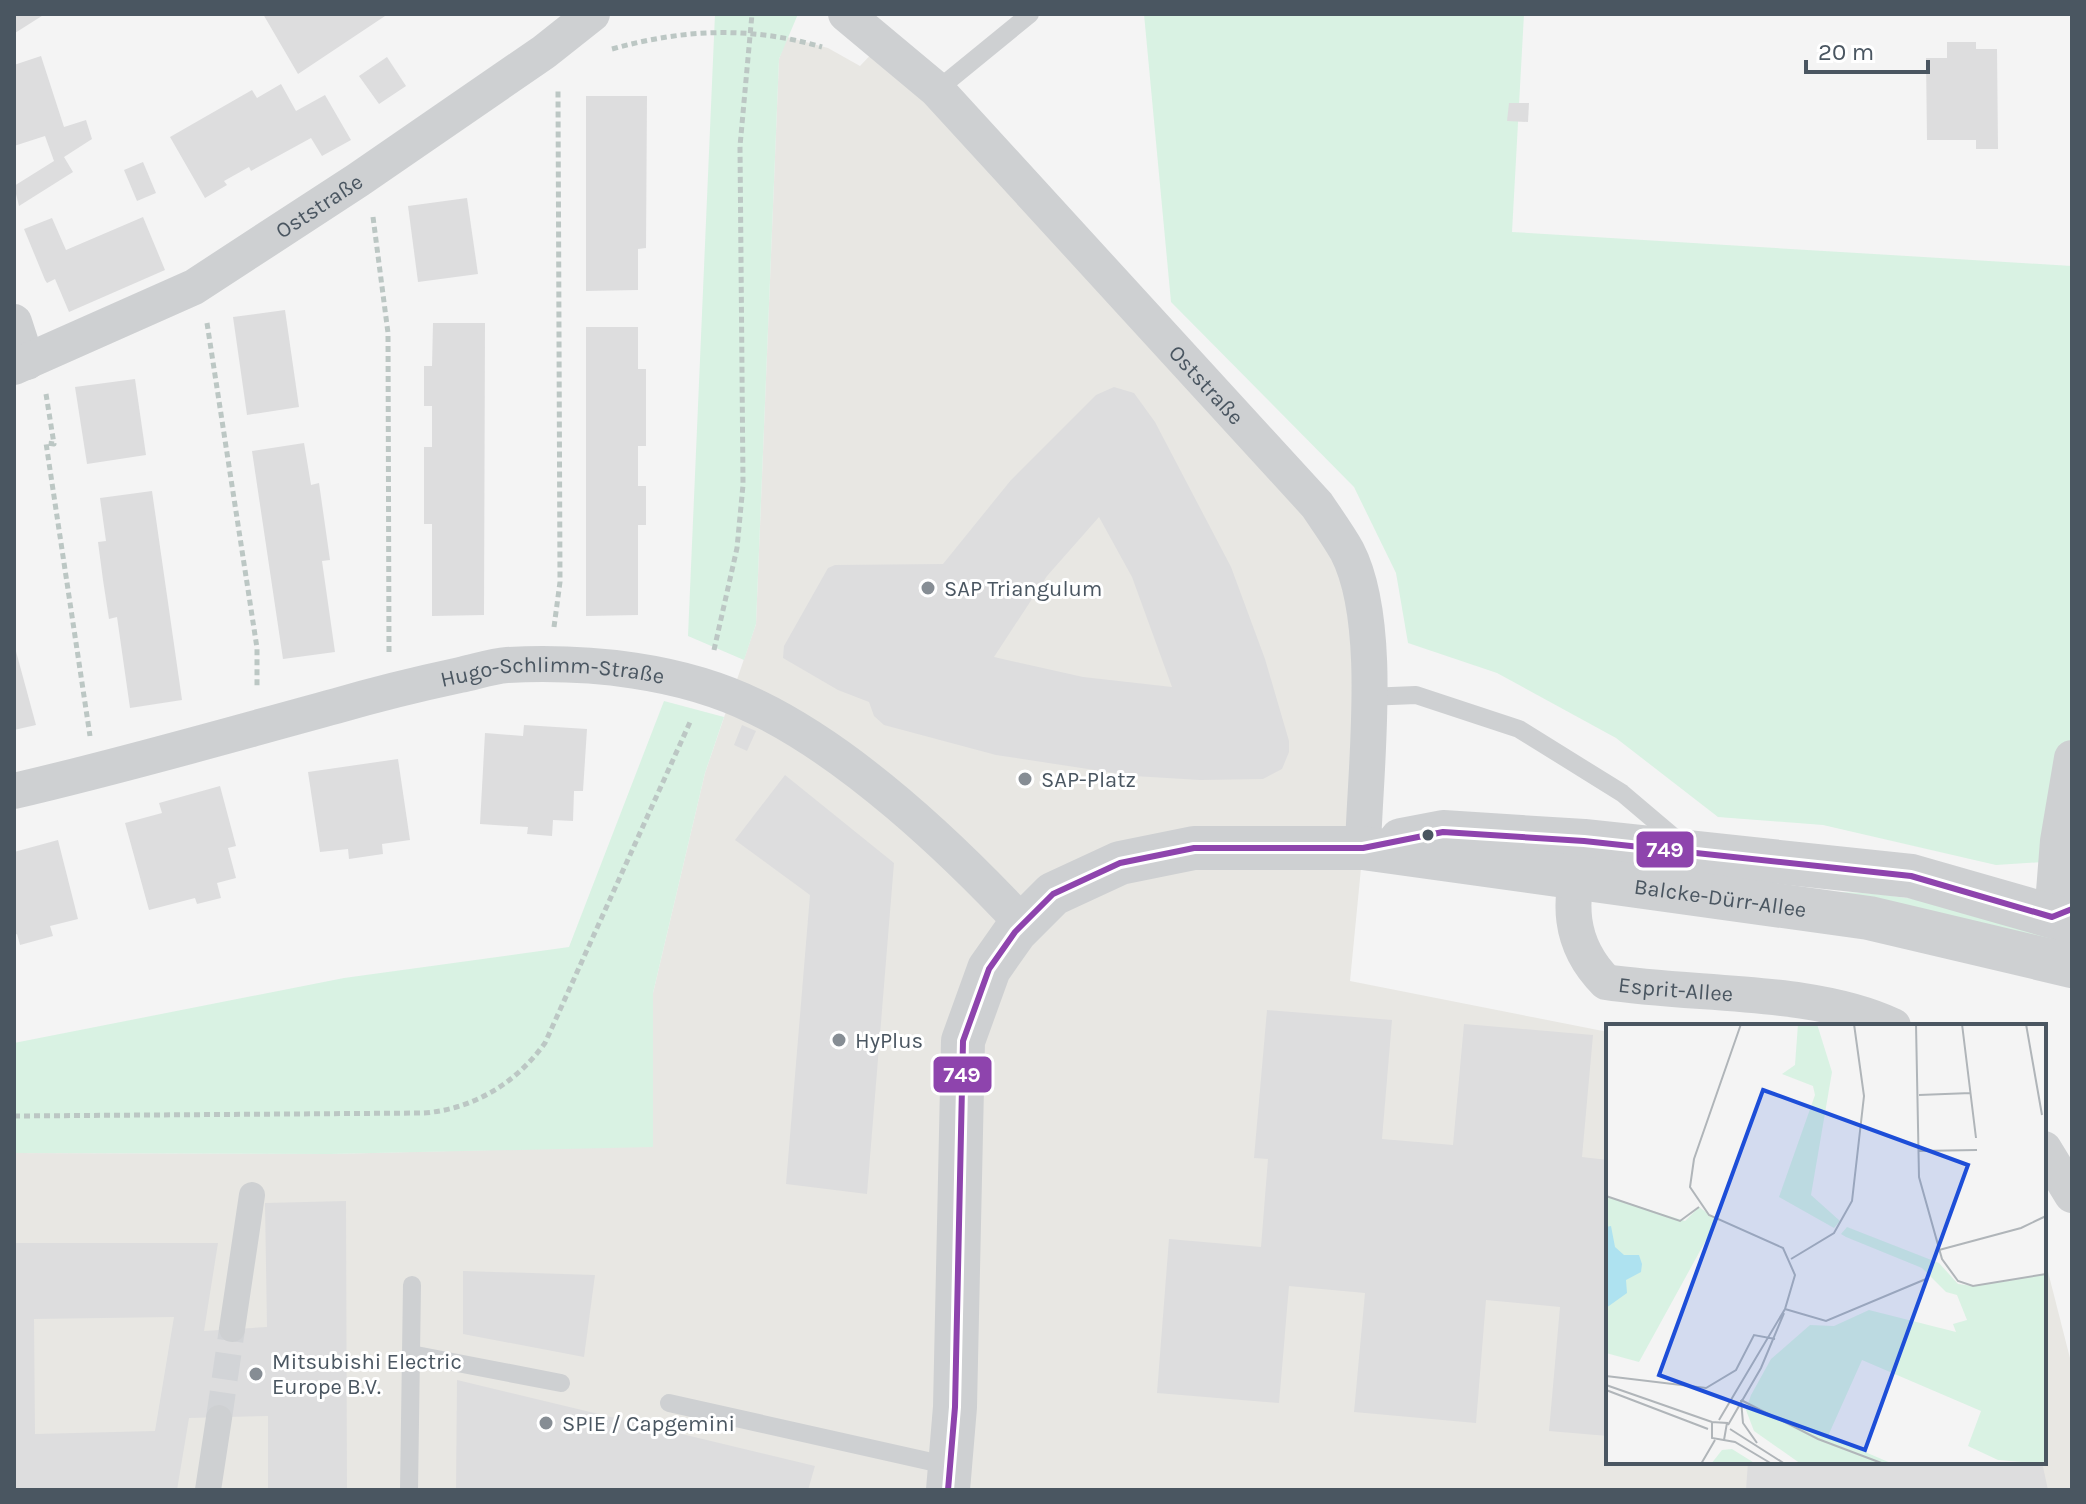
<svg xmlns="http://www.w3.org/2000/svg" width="2086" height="1504" font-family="Karla,sans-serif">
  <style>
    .commercial { fill: #e8e7e3 }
    .green { fill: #d9f2e3 }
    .building { fill: #ddddde; fill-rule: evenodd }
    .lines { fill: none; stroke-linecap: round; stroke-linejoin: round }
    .pedestrian-tunnel { stroke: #d2d4d7; stroke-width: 26; stroke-dasharray: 26 13; stroke-linecap: butt }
    .path { stroke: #bcc7c4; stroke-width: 5; stroke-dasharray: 6 4; stroke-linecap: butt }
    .service { stroke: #ced0d2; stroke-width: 18 }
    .pedestrian { stroke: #ced0d2; stroke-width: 26 }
    .minor { stroke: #ced0d2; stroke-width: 36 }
    .tertiary { stroke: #ced0d2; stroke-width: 44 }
    .bus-1-casing { stroke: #fff; stroke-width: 12 }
    .bus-1 { stroke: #8e44ad; stroke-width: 6 }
    .poi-dot { fill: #868d94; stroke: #fff; stroke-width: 3 }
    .bus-dot { fill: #4a5661; stroke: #fff; stroke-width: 3 }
    .labels { text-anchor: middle; stroke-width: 6; stroke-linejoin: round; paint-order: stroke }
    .street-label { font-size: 22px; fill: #4a5661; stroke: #fff }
    .poi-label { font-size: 22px; fill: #4a5661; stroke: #fff; text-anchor: start }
    .inset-road { fill: none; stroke: #b0b5b9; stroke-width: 2 }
    .view { fill: #1d4ed8; fill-opacity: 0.15; stroke: #1d4ed8; stroke-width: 4 }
    .inset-edge { fill: none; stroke: #4a5661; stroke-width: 4 }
    .line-badge { stroke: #fff; stroke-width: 3 }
    .badge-label { font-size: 22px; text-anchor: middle; font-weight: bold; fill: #fff }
  </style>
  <rect width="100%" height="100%" fill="#f4f4f4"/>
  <!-- commercial -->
  <polygon class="commercial" points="787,37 828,48 860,66 881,44 1348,553 1363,848 1350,981 1608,1032 1608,1462 2044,1462 2044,1256 2072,1366 2072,1490 14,1490 14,1153 330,1154 653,1146 653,993 705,773 756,624 779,59"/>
  <!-- green -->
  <g class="green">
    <polygon points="715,14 798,14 779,59 756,624 744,660 688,636"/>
    <polygon points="1144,14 1524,14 1512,232 2072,266 2072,860 1996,865 1823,825 1718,817 1616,738 1497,673 1408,643 1396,573 1354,487 1171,302"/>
    <polygon points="664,701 724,717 705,773 653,993 653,1147 330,1154 14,1153 14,1043 344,978 569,947"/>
    <path d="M1824,892C1911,890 1989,916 2072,940V956Z"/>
  </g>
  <!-- building -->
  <g class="building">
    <polygon points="14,14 45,14 15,33"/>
    <polygon points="263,14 388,14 298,74"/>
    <polygon points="1947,42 1976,42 1976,49 1997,49 1998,149 1976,149 1976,140 1927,140 1926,58 1947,58"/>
    <polygon points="41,56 64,127 86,120 92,139 64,157 73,172 19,206 14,186 54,161 45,136 14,146 14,65"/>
    <polygon points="387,57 406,86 379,104 359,76"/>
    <polygon points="281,84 296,111 325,95 351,140 322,156 311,138 251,171 249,167 224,181 227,185 205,198 170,137 252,90 257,98"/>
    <polygon points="586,96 647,96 646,248 638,249 638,290 586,291"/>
    <polygon points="1509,103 1529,103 1528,122 1507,121"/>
    <polygon points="143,162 156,193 137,201 124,170"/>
    <polygon points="467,198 478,274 418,282 408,206"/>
    <polygon points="143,217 165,270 69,312 55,279 47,283 45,280 24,229 52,218 66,250"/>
    <polygon points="285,310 299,407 247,415 233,317"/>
    <polygon points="433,323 485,323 484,615 432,616 432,524 424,524 424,447 432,447 432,406 424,406 424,366 432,366"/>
    <polygon points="586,327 638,327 638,369 646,369 646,446 638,446 638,486 646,486 646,525 638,525 638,615 586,616"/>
    <polygon points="135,379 146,455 87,464 75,387"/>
    <path d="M1114,387L1134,393L1155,422L1231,567L1265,659L1289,741V752L1282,769L1263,779L1200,780L1134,776L996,755L884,725L874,716L869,702L838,690L783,658L784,646L828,568L835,565L943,564L1011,480L1096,395ZM1099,517L1132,577L1172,687L1083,677L994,657L1047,576Z"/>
    <polygon points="304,443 311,485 319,483 330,560 322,561 335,652 283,659 252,451"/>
    <polygon points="152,491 182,700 130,708 117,617 109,619 103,580 98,542 106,541 100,498"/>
    <polygon points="14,644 36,725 14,730"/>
    <polygon points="524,725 587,729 583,791 574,791 573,821 553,820 552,836 527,834 528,827 480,824 485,733 523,736"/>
    <polygon points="742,725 756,731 747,751 734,745"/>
    <polygon points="398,759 410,840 382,844 383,854 349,859 348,849 320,852 308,772"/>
    <polygon points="785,775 894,863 867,1194 786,1184 810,895 735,840"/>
    <polygon points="220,786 236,846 228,848 236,878 217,883 221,898 197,904 195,898 149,910 125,823 162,813 159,803"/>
    <polygon points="58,840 78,919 50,926 53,936 20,945 17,934 14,935 14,852"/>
    <polygon points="1267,1010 1392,1020 1382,1139 1453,1145 1464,1024 1593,1035 1582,1157 1608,1160 1608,1436 1549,1431 1560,1307 1486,1300 1476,1423 1354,1412 1365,1293 1289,1286 1279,1403 1157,1393 1169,1239 1261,1247 1268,1159 1254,1158"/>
    <path d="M346,1201L347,1490H268V1416L189,1418L177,1490H14V1243H218L204,1331L267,1327L265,1203ZM174,1317L155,1431L35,1434L34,1319Z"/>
    <polygon points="463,1271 595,1275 584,1357 463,1334"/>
    <polygon points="457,1380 815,1466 808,1490 456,1490"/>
    <polygon points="1748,1462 2042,1462 2048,1490 1746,1490"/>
  </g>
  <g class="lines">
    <!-- pedestrian-tunnel -->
    <polyline class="pedestrian-tunnel" points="219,1418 232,1329"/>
    <!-- path -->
    <g class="path">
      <path d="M612,49C684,29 750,26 822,47"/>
      <polyline points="373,217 388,333 389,653"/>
      <polyline points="207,323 257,648 257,689"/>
      <polyline points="46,394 54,444 46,443 90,736"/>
      <polyline points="554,627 560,582 558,89"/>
      <polyline points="714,650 737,548 743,485 740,146 752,14"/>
      <path d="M14,1116L424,1113C474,1109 516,1083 545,1043L691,720"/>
    </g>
    <!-- service -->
    <g class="service">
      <polyline points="937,90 1030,14"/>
      <polyline points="1367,697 1416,695 1519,729 1622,793 1681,843"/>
      <polyline points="411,1354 561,1383"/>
      <polyline points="669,1403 950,1466"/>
      <polyline points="409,1490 412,1285"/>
    </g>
    <!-- pedestrian -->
    <g class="pedestrian">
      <polyline points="232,1329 252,1195"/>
      <polyline points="208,1490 219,1418"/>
    </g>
    <!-- minor -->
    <g class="minor">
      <path id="s1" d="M846,14L937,90L1317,505C1327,520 1338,535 1347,551C1384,622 1365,768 1363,848"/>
      <polyline points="14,322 27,362"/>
      <path id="s2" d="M14,367L194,287L358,180L544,52L592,14"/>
      <path id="s3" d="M14,791C122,766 229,735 336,706C377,694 418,684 460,675C475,672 492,666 507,665C589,661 681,670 756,707C851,753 951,847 1023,924"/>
      <path id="s4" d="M1581,850C1569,901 1567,943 1606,982C1695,996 1812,988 1893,1026"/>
      <polyline points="2052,917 2058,841 2072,758"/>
      <polyline points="2044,1149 2072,1195"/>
    </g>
    <!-- tertiary -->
    <g class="tertiary">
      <polyline points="1401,840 1443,832 1584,841 1911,876 2072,922"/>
      <path id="s5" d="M948,1490L955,1407L963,1041L989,969L1015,932L1053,894L1120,863L1194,848H1363L1869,918L2072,966"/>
    </g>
    <defs>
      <polyline id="bus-1" points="948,1490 955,1407 963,1041 989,969 1015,932 1053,894 1120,863 1194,848 1363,848 1443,832 1584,841 1911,876 2052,917 2072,909"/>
    </defs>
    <!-- bus-1 casing -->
    <use href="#bus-1" class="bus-1-casing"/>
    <!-- bus-1 -->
    <use href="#bus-1" class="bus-1"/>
  </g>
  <!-- markers -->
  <g class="poi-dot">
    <circle cx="928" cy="588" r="8"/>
    <circle cx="1025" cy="779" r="8"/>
    <circle cx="839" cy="1040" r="8"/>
    <circle cx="256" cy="1374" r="8"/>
    <circle cx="546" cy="1423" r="8"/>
  </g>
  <circle class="bus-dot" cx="1428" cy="835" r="7"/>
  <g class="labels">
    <!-- street labels -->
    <g class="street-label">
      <text dy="8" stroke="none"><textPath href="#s2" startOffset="346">Oststraße</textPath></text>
      <text dy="8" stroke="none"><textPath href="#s1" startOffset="518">Oststraße</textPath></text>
      <text dy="8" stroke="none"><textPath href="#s3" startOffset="554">Hugo-Schlimm-Straße</textPath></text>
      <text dy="8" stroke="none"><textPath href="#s5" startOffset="1304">Balcke-Dürr-Allee</textPath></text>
      <text dy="8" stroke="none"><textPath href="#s4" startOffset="212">Esprit-Allee</textPath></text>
    </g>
    <!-- poi labels -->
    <g class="poi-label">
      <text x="944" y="596">SAP Triangulum</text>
      <text x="1041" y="787">SAP-Platz</text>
      <text x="855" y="1048">HyPlus</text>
      <text x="272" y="1369">Mitsubishi Electric<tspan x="272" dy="25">Europe B.V.</tspan></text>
      <text x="562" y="1431">SPIE / Capgemini</text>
    </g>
  </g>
  <!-- overview -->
  <g transform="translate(1606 1024)">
    <rect width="440" height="440" fill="#f4f4f4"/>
    <path d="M192,0H211L226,48L205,171L234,197L228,204L173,173L209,71L207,62L176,50L189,41ZM0,172L79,197L93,183L111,196L33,338L0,329ZM241,203L333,239L352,260L367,262L440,250V440L392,436L362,422L375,387L256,336L222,412L287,440H195L148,407L140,386L145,371L165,335L204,301L228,302L263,286L350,308L347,300L361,296L351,271L340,268L316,244L240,213L235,210ZM126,425L150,440H105L116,426Z" fill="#d9f2e3"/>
    <path d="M5,202L9,223L18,231H33L36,240L35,248L20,256L21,269L0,284V203Z" fill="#aee2f0"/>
    <path class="inset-road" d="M310,0L313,153L336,235L352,257L367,262L440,250M356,0L370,114M420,0L436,91M313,71L365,69M312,127L371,126M0,172L74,197L93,183M333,226L415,204L440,192M185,235L228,209L246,177L258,72L248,0M179,285L220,297L320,255M0,352L100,364L130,346L148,311L169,315M0,361L106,398M0,366L102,405M135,376L212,415L278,440M135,376L137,399L151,419M113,396L179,285L189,251L177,224L103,191L84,163L88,135L135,0M122,401L155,344L178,289M124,405L179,440M118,416L121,399L106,398V414L129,418L166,440M95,440L109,416"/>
    <path class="view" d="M157,66L362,141L259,426L53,351Z"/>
    <rect width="440" height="440" class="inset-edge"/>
  </g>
  <g class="line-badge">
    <rect x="1635" y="830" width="60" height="39" rx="8" fill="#8e44ad"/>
    <rect x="932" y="1055" width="61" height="39" rx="8" fill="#8e44ad"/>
  </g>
  <g class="badge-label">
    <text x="1665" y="857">749</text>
    <text x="962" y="1082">749</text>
  </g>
  <!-- border -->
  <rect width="2086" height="1504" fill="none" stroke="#4a5661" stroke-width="32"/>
  <!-- scale -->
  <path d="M1806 60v12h122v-12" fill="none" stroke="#4a5661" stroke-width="4"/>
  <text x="1818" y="60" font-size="24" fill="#4a5661" stroke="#ffffff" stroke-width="6" paint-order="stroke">20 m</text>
</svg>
